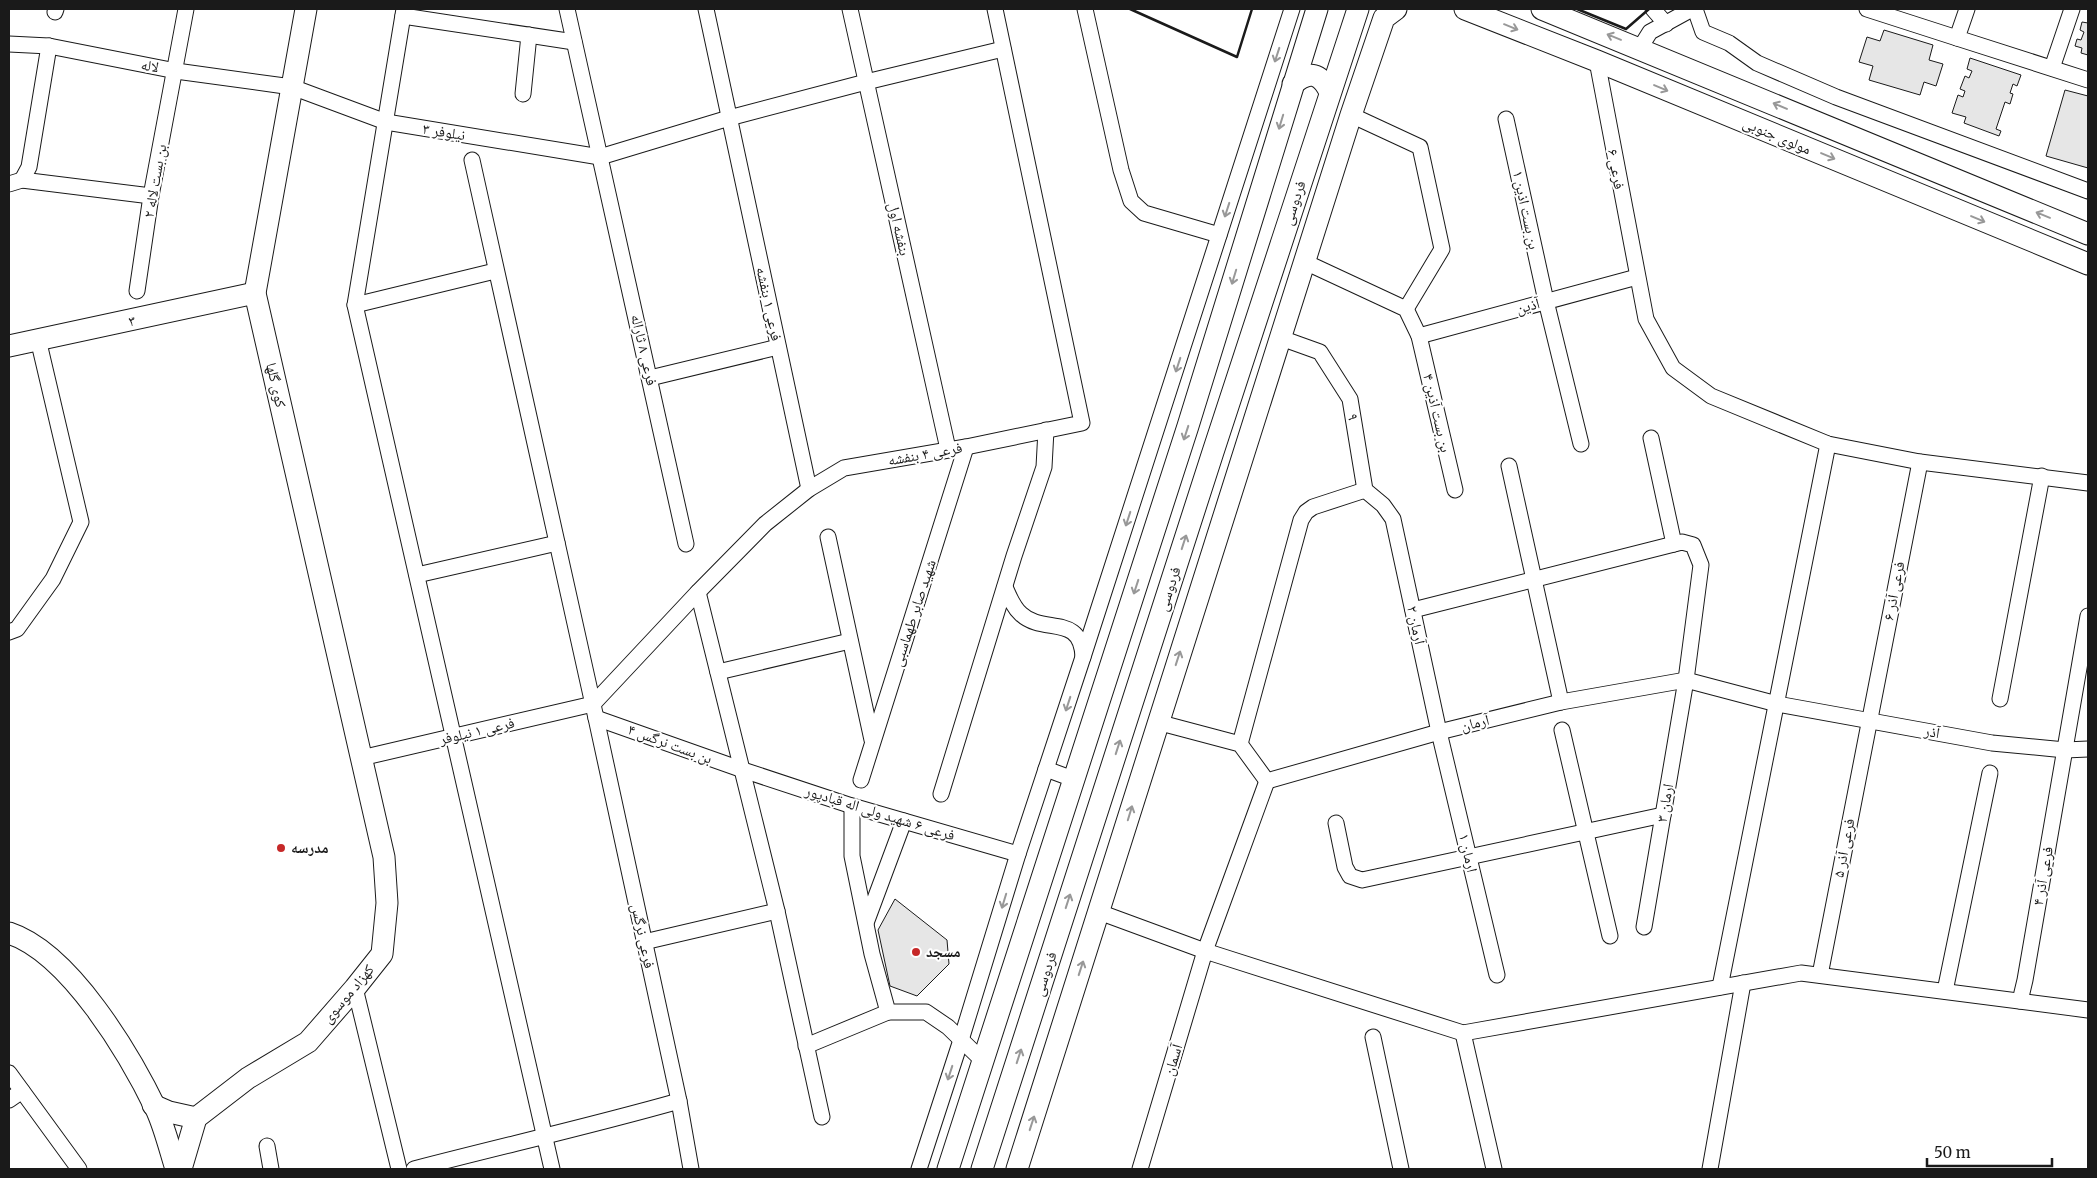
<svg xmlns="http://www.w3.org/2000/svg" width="2097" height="1178" font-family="Merriweather,'Noto Naskh Arabic',serif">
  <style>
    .building { fill: #e6e6e6; stroke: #1a1a1a }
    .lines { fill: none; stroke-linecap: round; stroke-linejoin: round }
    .street-casing { stroke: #1a1a1a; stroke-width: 17 }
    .secondary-casing { stroke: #1a1a1a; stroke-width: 23 }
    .street { stroke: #fff; stroke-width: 15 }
    .secondary { stroke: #fff; stroke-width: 21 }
    .wall { stroke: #1a1a1a; stroke-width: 2.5 }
    .oneway { stroke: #989898 }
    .poi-dot { fill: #c62828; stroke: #fff; stroke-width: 2 }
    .labels { text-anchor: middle; stroke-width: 4; stroke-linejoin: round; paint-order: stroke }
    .street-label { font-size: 15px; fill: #1a1a1a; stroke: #fff }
    .poi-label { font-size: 15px; font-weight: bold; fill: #1a1a1a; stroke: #fff; text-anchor: start }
  </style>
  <rect width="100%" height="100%" fill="#fff"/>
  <!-- building -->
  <g class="building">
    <polygon points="2088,21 2088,55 2081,53 2082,48 2075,46 2077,39 2081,40 2084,32 2080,30 2082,22 2088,23"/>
    <polygon points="1884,30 1933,45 1929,60 1943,64 1936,86 1924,82 1920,95 1869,80 1873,66 1859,62 1867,37 1880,41"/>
    <polygon points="1970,58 2021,75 2017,86 2013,84 2010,93 2013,94 2010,104 2005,102 1996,129 2001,131 1999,136 1964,123 1966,117 1952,113 1958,95 1963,97 1965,91 1960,89 1965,76 1969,78 1972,71 1967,69"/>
    <polygon points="2065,90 2088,96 2088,168 2046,156"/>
    <polygon points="895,899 947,940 949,964 917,996 890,986 878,930"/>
  </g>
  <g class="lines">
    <defs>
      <g id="street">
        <polyline points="404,9 355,305 552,1169"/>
        <polyline points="567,9 686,544"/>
        <polyline points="706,9 809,489"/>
        <polyline points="850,9 948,449"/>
        <polyline points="1085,9 1121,170 1131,201 1144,213 1219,235"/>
        <polyline points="1653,9 1666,24"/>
        <polyline points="1695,9 1703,32 1729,43 1757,63 1836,97 2088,191"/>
        <polyline points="1867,9 1957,38"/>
        <polyline points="1967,9 1957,38 2088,80"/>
        <polyline points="55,12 56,9"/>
        <polyline points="403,16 574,42"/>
        <polyline points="9,44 49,46 176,71 292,87 386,122 600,157 729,118 866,82 1003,49"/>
        <polyline points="1640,48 1650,32 1692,9"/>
        <polyline points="1597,61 1646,319 1673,368 1711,396 1828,444 1920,462 2088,483"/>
        <polyline points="2052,68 2072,9"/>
        <polyline points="523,94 529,35"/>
        <polyline points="1351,115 1420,147 1442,249 1406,309"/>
        <polyline points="1506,119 1546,301 1581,444"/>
        <polyline points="472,160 596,718 679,1101 691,1169"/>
        <polyline points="22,180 29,167 49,46"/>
        <polyline points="9,184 22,180 151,196"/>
        <polyline points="1305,262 1406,309 1419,336 1455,490"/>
        <polyline points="137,291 151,196 186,9"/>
        <polyline points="355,305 495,271"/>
        <polyline points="1419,336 1637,277"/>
        <polyline points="1281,338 1320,352 1350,399 1365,490 1383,505 1393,519 1439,732 1497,975"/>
        <polyline points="650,378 778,347"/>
        <polyline points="1651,438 1674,544"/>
        <polyline points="1509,466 1561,702"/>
        <polyline points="828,537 872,740"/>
        <polyline points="417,575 557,543"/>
        <path d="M1005,587C1009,596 1013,607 1021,614C1043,635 1081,613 1083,657"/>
        <polyline points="698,592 777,911 822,1117"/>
        <polyline points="1413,610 1682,542 1693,545 1701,565 1686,680 1644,927"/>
        <polyline points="9,632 17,629 53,579 81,522 38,339"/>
        <polyline points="718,672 850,641"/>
        <polyline points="2000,699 2042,476"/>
        <polyline points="593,704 698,592 765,524 809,489 844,468 966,447 1082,423 995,9"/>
        <polyline points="596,718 743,770 852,806 1018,854"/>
        <polyline points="1157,722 1240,744 1267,781"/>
        <polyline points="1562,730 1610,936"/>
        <polyline points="1240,744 1301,520 1306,512 1313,507 1365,490"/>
        <polyline points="361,758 593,704"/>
        <polyline points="1046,769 1073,779"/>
        <polyline points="861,780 966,447"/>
        <polyline points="1267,781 1439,732 1561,702 1686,680 1777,704 1992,743 2065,750 2088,749"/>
        <polyline points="941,794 1014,556 1044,467 1046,430"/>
        <polyline points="852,806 852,856 872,954 888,1012 926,1012 948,1027 982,1060"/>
        <polyline points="1336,823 1345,867 1350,876 1362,880 1663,815"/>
        <polyline points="1099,912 1205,951 1463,1033 1801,973 2088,1010"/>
        <polyline points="866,923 904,821"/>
        <polyline points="644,942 777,911"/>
        <polyline points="1820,975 1920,462"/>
        <polyline points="1720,987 1828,444"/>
        <polyline points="355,988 399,1169"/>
        <polyline points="1945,991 1990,773"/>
        <polyline points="2020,1001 2025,980 2088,616"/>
        <polyline points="1463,1033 1494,1169"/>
        <polyline points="1373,1037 1401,1169"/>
        <polyline points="806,1046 888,1012"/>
        <polyline points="9,1073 79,1169"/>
        <polyline points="9,1100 22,1091"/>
        <polyline points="267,1146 271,1169"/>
        <path d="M414,1169C502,1146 591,1126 679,1101"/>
        <polyline points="919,1169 961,1040 1018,854 1083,657 1292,9"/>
        <polyline points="1140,1169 1205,951 1267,781"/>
        <polyline points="1710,1169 1743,983"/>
      </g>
      <g id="secondary">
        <polyline points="1465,9 1597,61 2088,264"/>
        <polyline points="1542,9 2088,234"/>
        <path d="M1293,84C1310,70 1320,73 1330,92"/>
        <polyline points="9,346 255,293"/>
        <path d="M9,933C70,953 130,1055 157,1111C165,1129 170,1150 176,1169"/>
        <polyline points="153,1105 169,1112 196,1118"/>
        <polyline points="181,1169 196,1118 248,1078 308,1042 355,988 382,954 387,903 384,857 255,293 306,9"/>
        <polyline points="948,1169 1188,426 1317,9"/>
        <polyline points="982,1169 1213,452 1358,9"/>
        <polyline points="1017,1169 1351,115 1384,18 1396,9"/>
      </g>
    </defs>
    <!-- street casing -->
    <use href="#street" class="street-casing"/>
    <!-- secondary casing -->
    <use href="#secondary" class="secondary-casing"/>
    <!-- street -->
    <use href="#street" class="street"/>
    <!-- secondary -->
    <use href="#secondary" class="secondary"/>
    <!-- wall -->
    <g class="wall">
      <polyline points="1130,9 1237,57 1252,9"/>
      <polyline points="1577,9 1626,29 1649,9"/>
    </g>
  </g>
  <!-- one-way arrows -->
  <defs><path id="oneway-shaft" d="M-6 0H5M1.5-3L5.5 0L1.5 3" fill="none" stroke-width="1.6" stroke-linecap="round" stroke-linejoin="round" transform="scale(1.25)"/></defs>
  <g class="oneway">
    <use href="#oneway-shaft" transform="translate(1511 27) rotate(22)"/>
    <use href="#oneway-shaft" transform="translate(1614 37) rotate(-158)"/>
    <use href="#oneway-shaft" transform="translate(1277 55) rotate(108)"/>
    <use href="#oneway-shaft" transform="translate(1661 88) rotate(23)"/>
    <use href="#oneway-shaft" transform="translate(1780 106) rotate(-157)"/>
    <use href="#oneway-shaft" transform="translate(1281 122) rotate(107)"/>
    <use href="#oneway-shaft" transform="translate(1828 156) rotate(23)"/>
    <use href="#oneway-shaft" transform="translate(1227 210) rotate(108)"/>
    <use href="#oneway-shaft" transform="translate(2043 215) rotate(-158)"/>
    <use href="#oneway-shaft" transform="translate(1978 219) rotate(23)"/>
    <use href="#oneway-shaft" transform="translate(1234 277) rotate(107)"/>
    <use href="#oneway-shaft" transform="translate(1178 365) rotate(108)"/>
    <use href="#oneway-shaft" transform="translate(1186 433) rotate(108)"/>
    <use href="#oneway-shaft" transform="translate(1128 519) rotate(108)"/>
    <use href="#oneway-shaft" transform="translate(1184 542) rotate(-72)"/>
    <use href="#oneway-shaft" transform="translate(1136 587) rotate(108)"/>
    <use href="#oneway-shaft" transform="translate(1178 658) rotate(-72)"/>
    <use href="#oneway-shaft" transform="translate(1068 704) rotate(108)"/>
    <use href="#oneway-shaft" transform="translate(1118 747) rotate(-72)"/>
    <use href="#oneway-shaft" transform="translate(1130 813) rotate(-73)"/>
    <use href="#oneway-shaft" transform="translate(1004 901) rotate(107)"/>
    <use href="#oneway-shaft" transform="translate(1068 901) rotate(-72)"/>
    <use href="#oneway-shaft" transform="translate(1081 968) rotate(-72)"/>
    <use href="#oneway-shaft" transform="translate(1019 1056) rotate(-72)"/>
    <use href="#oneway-shaft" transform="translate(950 1073) rotate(108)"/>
    <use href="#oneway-shaft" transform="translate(1032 1123) rotate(-72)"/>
  </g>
  <!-- markers -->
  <g class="poi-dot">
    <circle cx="281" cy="848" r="5"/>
    <circle cx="916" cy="952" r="5"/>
  </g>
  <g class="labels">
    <!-- street labels -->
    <g class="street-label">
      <text transform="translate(150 66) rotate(11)" y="5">لاله</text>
      <text transform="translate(444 132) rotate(9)" y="5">نیلوفر ۳</text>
      <text transform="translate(1777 136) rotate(23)" y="5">مولوی جنوبی</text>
      <text transform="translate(1616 169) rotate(80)" y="5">فرعی ۶</text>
      <text transform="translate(155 181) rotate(-80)" y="5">بن بست لاله ۲</text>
      <text transform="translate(1294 203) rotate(-72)" y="5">فردوسی</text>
      <text transform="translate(1526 210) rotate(78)" y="5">بن بست اذین ۱</text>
      <text transform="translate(899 229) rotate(77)" y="5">بنفشه اول</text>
      <text transform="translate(769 304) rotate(78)" y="5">فرعی ۱ بنفشه</text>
      <text transform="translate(1528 306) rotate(-15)" y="5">آذین</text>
      <text transform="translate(132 321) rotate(-12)" y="5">۳</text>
      <text transform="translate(644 350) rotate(77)" y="5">فرعی ۸ ثاراله</text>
      <text transform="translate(276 385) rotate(77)" y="5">کوی گلها</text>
      <text transform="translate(1437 413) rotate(77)" y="5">بن بست آذین ۴</text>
      <text transform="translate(1353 417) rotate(81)" y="5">۹</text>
      <text transform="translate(925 454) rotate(-10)" y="5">فرعی ۴ بنفشه</text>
      <text transform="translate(1169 589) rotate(-72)" y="5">فردوسی</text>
      <text transform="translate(1894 591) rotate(-79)" y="5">فرعی آذر ۶</text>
      <text transform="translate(914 613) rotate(-72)" y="5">شهید صابر طهماسبی</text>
      <text transform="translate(1416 625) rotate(78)" y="5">آرمان ۲</text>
      <text transform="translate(1475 723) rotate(-14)" y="5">آرمان</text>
      <text transform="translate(477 731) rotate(-13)" y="5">فرعی ۱ نیلوفر</text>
      <text transform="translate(1932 732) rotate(10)" y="5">آذر</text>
      <text transform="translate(670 744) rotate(20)" y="5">بن بست نرگس ۴</text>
      <text transform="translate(1665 803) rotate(-80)" y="5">ارمان ۳</text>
      <text transform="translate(880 813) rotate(17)" y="5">فرعی ۶ شهید ولی اله قبادپور</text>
      <text transform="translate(1844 848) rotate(-79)" y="5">فرعی آذر ۵</text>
      <text transform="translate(1468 853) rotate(77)" y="5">ارمان ۱</text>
      <text transform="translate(2043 876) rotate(-80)" y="5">فرعی آذر ۴</text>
      <text transform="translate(643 936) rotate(78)" y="5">فرعی نرگس</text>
      <text transform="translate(1045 974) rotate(-72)" y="5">فردوسی</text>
      <text transform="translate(348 994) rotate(-50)" y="5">کهزاد موسوی</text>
      <text transform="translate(1173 1060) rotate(-73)" y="5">آسمان</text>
    </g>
    <!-- poi labels -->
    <g class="poi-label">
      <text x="291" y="853">مدرسه</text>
      <text x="926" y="957">مسجد</text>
    </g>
  </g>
  <!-- border -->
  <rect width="2097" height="1178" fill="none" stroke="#1a1a1a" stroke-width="20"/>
  <!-- scale -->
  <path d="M1927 1158v8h125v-8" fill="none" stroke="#1a1a1a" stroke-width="2.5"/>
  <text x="1934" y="1158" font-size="15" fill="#1a1a1a" stroke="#ffffff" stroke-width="4" paint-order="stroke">50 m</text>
</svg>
